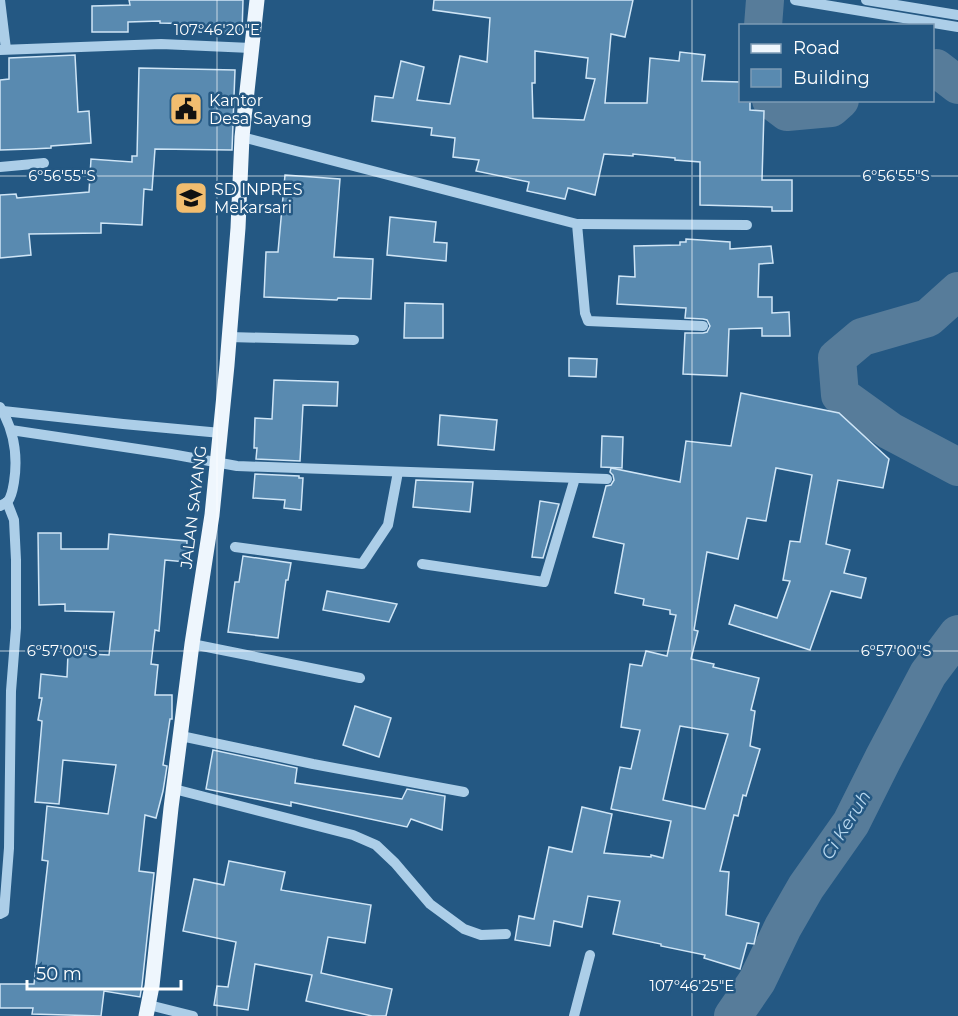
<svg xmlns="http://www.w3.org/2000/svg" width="958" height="1016" font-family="Montserrat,sans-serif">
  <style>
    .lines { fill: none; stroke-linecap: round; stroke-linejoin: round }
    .river { stroke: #577c9a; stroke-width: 38 }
    .building { fill: #598ab0; stroke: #cfe5f6; stroke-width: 1.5; fill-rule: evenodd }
    .minor { stroke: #accee8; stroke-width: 10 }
    .major { stroke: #eef6fd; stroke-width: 15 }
    .ticks { fill: none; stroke: #fff; stroke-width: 1.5; stroke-opacity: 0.45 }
    .labels { text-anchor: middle; stroke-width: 5; stroke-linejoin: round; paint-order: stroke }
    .poi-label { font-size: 16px; fill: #fff; stroke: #245883; text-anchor: start }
    .street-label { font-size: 16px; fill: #fff; stroke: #245883 }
    .water-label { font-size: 18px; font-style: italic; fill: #b7d7ef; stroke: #245883 }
    .ticks-label { font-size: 15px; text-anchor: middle; fill: #fff; stroke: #245883; stroke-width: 5; stroke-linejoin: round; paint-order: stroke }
  </style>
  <rect width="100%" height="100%" fill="#245883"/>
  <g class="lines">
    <!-- river -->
    <g class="river">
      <polyline points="763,26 765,0"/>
      <polyline points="932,69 936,68 958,85"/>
      <polyline points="771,100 787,112 831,108 840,100"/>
      <polyline points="958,291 928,318 862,337 837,358 840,395 890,431 958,467"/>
      <polyline points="733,1016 757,981 783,927 806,887 851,823 883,759 928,674 958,634"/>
    </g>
  </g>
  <!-- building -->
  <g class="building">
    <polygon points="129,0 243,0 242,34 199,32 199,24 160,23 160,21 128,22 128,32 92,32 92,6 130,5"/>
    <path d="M434,0H633L625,37L611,34L605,103H647L650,58L679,61L680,52L705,55L702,81L741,82V100H750V110L764,111L762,180H792V211H772V207L700,205V162L675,160V158L633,154V156L604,154L595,195L568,188L565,199L527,191L529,182L476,171L479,160L453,157L455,138L431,135L432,128L372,121L375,96L393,98L401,61L424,67L417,100L450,104L460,56L487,62L490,18L433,10ZM535,51L588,58L586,78L595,79L584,120L533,118L532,83H535Z"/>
    <polygon points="75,55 78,112 89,111 91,143 51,146 51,148 31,149 0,150 0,80 9,79 9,58"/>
    <polygon points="139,68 235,70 232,150 155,149 152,190 144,189 142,225 101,223 101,233 29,234 31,255 0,258 0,195 16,194 17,198 89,192 91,159 132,162 132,156 137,156"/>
    <polygon points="285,175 340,179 334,257 373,259 371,299 338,298 337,300 264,297 266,252 278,252"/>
    <polygon points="390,217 436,222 434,242 447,243 446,261 387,255"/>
    <polygon points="686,239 730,242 730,249 771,246 773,263 759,264 758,297 772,297 772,313 789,312 790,336 762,336 762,328 729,329 727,376 683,374 685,333 703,333 707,332 710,326 707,320 703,319 685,318 686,308 617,304 619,276 635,277 634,246 680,245 680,242 686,242"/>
    <polygon points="405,303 443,304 443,338 404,338"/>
    <polygon points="569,358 597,359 596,377 569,376"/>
    <polygon points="274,380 338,382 337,406 303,405 300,461 256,459 257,448 254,448 255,418 272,419"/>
    <path d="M741,393L839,413L889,459L883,488L838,480L826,544L850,550L844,573L866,578L861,598L831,591L810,650L729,624L735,605L777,618L790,581L783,580L790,541L800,542L812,475L776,468L766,521L747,518L738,559L707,552L694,630L698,631L691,659L714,664L713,667L759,678L751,710L755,711L750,746L760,749L746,796L743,795L738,816L734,815L720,871L729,872L726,915L759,923L754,944L747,943L740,969L704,958L705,955L661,946V944L613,934L620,901L588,896L582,927L554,921L550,946L515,940L519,916L534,919L549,847L572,852L582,807L612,814L604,853L651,857V855L663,858L671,821L611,809L620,767L631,769L640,730L621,727L630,664L642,666L646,651L667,656L676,615L670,614V610L643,605L644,599L615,593L624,544L593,537L606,486L611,485L614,480L613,475L610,472L611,468L680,482L686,441L731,446ZM680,726L728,734L705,809L663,800Z"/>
    <polygon points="440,415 497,420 494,450 438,445"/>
    <polygon points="602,436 623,437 622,468 601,467"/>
    <polygon points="255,474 299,476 299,478 303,478 301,510 284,508 285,500 253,498"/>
    <polygon points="416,480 473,482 470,512 413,507"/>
    <polygon points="540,501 559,504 543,558 532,557"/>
    <polygon points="38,533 61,533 61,549 108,549 109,534 187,541 186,562 165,560 159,631 155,630 151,664 158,665 155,695 172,695 172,719 170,719 163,765 167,766 163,791 156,818 145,815 139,871 154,873 142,985 140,997 104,991 101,1016 32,1014 33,1008 0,1008 0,984 34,984 48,861 42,860 47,806 108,814 116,765 63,760 59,804 35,802 42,721 38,720 42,698 39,698 41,674 67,677 68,653 109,655 114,612 65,611 65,604 39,605"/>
    <polygon points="243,556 291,563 288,580 286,580 278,638 228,632 235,582 239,582"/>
    <polygon points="327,591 397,604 389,622 323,610"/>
    <polygon points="355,706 391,718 379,757 343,745"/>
    <polygon points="213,750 297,768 295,783 402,799 407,789 445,796 442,830 411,819 407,827 291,802 291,806 206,789"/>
    <polygon points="229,861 285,872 281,890 371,905 365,943 328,937 321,973 392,989 386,1016 372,1016 306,1001 312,975 255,964 248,1010 214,1005 217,986 228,987 236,942 183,931 194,879 224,885"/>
  </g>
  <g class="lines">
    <!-- minor -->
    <g class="minor">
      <polyline points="0,0 6,49"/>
      <polyline points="795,0 958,27"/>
      <polyline points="866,0 958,15"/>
      <polyline points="0,50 161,44 251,48"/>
      <polyline points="242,137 577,224 585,313 588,321 703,326"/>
      <polyline points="0,167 44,163"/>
      <polyline points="577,224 747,225"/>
      <polyline points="229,337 354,340"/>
      <polyline points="3,411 123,424 221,433"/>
      <polyline points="11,430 171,454 237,466 607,479"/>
      <path d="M0,506C2,505 6,503 8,501C12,496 13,488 14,482C18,456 14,430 0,407"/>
      <polyline points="235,547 362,564 388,525 398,472"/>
      <polyline points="422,564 544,582 575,478"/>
      <polyline points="192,644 360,678"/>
      <polyline points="181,736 313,764 464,792"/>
      <polyline points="174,789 353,835 376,845 395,863 430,904 464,929 481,935 506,934"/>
      <polyline points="0,914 4,912 9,848 11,691 16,628 16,560 14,520 7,502"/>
      <polyline points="149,1005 193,1016"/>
      <polyline points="574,1016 590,955"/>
    </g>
    <!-- major -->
    <polyline class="major" points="146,1016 152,986 171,808 192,644 212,515 227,365 238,228 242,137 257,0"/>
  </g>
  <!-- ticks -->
  <path class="ticks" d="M217,0V1016M692,0V1016M0,176H958M0,651H958"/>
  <!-- icons -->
  <defs>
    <symbol id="civic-square" viewBox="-11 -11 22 22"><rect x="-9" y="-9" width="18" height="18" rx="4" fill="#f2bd6f" stroke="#245883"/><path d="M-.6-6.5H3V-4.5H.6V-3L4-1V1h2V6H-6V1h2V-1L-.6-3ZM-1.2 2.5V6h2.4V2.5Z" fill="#111"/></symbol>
    <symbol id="school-square" viewBox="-11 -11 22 22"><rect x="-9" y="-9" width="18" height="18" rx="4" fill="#f2bd6f" stroke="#245883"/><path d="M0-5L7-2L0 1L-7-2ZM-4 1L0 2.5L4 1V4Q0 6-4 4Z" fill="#111"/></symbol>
  </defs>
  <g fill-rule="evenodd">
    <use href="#civic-square" x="167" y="90" width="38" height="38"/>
    <use href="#school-square" x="172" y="179" width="38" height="38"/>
  </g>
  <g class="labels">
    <!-- poi labels -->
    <g class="poi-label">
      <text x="209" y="106">Kantor<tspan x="209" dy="18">Desa Sayang</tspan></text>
      <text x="214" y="195">SD INPRES<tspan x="214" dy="18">Mekarsari</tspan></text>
    </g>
    <!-- street labels -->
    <g class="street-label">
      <text transform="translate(193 507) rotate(-83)" y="6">JALAN SAYANG</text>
    </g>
    <!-- water labels -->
    <g class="water-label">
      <text transform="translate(846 825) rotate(-58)" y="6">Ci Keruh</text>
    </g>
  </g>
  <g class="ticks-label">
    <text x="217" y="35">107°46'20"E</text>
    <text x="62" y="181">6°56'55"S</text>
    <text x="896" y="181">6°56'55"S</text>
    <text x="62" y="656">6°57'00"S</text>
    <text x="896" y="656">6°57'00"S</text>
    <text x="692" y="991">107°46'25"E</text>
  </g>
  <!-- legend -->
  <rect x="739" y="24" width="195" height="78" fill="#245883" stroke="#7c9bb5" stroke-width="1.5"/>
  <rect x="751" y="44" width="30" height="9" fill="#eef6fd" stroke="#7c9bb5" stroke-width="1.5"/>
  <text x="793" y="54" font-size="18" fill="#ffffff">Road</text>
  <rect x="751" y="69" width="30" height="18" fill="#598ab0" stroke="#7c9bb5" stroke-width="1.5"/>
  <text x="793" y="84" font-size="18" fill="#ffffff">Building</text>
  <!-- scale -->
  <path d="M27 980v9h154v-9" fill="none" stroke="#ffffff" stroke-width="3"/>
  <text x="36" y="980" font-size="18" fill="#ffffff" stroke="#245883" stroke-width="4.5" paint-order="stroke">50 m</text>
</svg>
